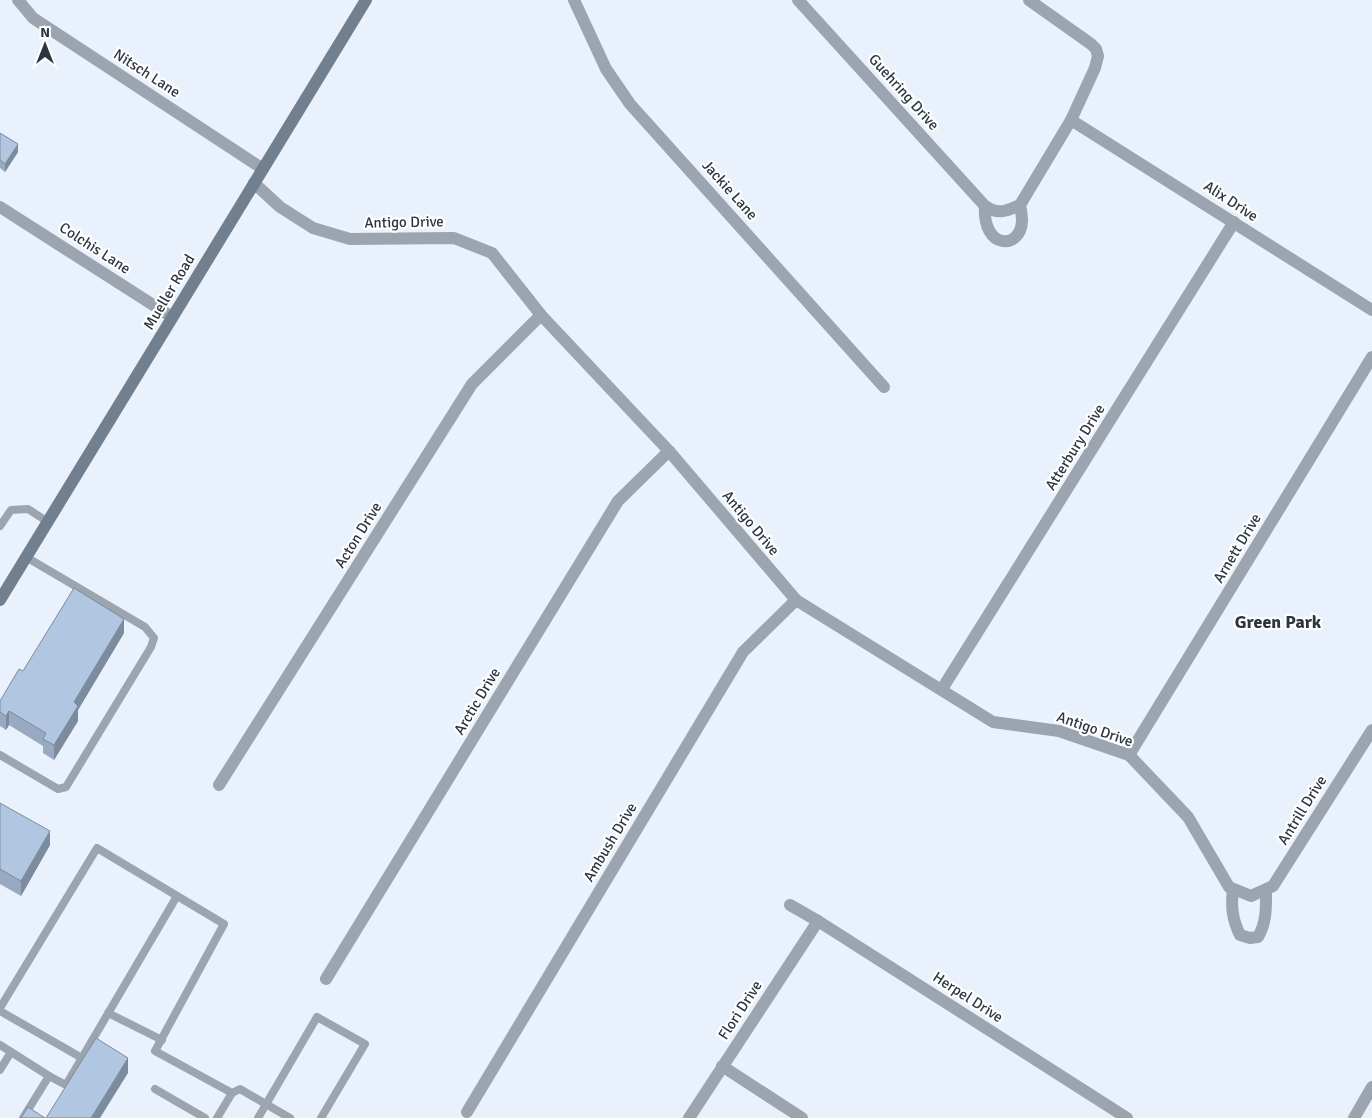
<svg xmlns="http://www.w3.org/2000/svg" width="1372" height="1118" font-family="Signika,sans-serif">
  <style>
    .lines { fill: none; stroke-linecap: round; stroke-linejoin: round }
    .lane { stroke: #9ba4af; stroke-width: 8 }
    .street { stroke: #9ba4af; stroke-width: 12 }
    .secondary { stroke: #727f8f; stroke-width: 12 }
    .wall { fill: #98aac1 }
    .shaded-wall { fill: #7c8b9d }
    .building { fill: #b1c6e0; stroke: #7c8b9d }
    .labels { text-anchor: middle; stroke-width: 4.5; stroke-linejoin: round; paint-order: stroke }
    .street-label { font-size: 15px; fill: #2d3640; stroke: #fefefe }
    .quarter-label { font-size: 18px; font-weight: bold; fill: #2d3640; stroke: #fefefe }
  </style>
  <rect width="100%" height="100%" fill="#e9f2fc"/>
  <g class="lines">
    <!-- lane -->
    <g class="lane">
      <polyline points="0,526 11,510 28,509 48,522"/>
      <polyline points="0,755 58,789 66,787 151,647 154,638 145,627 26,557"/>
      <polyline points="0,1008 97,848 224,924 155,1051 232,1093 240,1089 290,1118"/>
      <polyline points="0,1011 82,1058"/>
      <polyline points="108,1013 162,1040"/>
      <polyline points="0,1045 49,1076 23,1118"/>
      <polyline points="0,1070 11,1052"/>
      <polyline points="49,1076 66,1085 177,896"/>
      <polyline points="155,1089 205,1118"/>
      <polyline points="217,1118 232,1093"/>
      <polyline points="258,1118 317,1017 365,1044 321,1118"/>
    </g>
    <!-- street -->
    <g class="street">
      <polyline points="18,0 33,18 263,169"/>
      <polyline points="574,0 606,69 630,104 884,387"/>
      <path d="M798,0L985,206C998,215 1007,211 1020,205L1071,120L1095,68L1098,56L1096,49L1091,44L1029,0"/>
      <polyline points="1071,120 1372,310"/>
      <polyline points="254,183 280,207 313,228 350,239 454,238 492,253 541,315 669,451 796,600 993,722 1059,731 1129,755 1188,817 1229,887 1251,896 1273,886 1372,730"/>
      <path d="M985,206C982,250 1021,250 1022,221C1022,216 1021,210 1020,205"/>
      <polyline points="0,207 172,317"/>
      <polyline points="942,689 1234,222"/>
      <polyline points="1129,755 1372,357"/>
      <polyline points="219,785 472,384 541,315"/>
      <path d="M1233,889C1231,906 1232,919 1240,935L1250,938L1258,937C1267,922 1266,906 1266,890"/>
      <polyline points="790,905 818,921 1127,1118"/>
      <polyline points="326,979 618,501 669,451"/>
      <polyline points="722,1066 802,1118"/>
      <polyline points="467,1112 743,652 796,600"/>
      <polyline points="689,1118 818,921"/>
      <polyline points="1354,1118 1372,1087"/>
    </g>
    <!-- secondary -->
    <polyline class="secondary" points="0,600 366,0"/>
  </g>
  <!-- wall -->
  <g class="wall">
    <polygon points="0,133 18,152 5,172 0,168"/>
    <polygon points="124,633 78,710 78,721 54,760 43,753 43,746 9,725 6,730 0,726 0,701 23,671"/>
    <polygon points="0,803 50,845 21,896 0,884"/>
  </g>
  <!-- shaded-wall -->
  <g class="shaded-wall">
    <polygon points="18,144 18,152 5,172 5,164"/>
    <polygon points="124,619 124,633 78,710 78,721 54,760 54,745 74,702"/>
    <polygon points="9,711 9,725 6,730 6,716"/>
    <polygon points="50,831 50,845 21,896 21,881"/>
    <polygon points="128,1058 128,1073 100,1118 91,1118"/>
  </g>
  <!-- building -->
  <g class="building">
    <polygon points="0,133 18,144 5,164 0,160"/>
    <polygon points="74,588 124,619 74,702 78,706 54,745 43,739 46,733 9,711 6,716 0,712 0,701 19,669 23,671"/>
    <polygon points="0,803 50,831 21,881 0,869"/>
    <polygon points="96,1038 128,1058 91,1118 46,1118"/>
    <polygon points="28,1107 45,1118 21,1118"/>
  </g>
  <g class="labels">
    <!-- street labels -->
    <g class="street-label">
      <text transform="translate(147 73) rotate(33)" y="5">Nitsch Lane</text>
      <text transform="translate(904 92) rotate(48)" y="5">Guehring Drive</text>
      <text transform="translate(730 190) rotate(48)" y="5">Jackie Lane</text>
      <text transform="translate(1231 201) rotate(33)" y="5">Alix Drive</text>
      <text transform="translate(404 222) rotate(-1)" y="5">Antigo Drive</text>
      <text transform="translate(95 248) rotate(33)" y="5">Colchis Lane</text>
      <text transform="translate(169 292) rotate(-59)" y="5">Mueller Road</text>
      <text transform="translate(1075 447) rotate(-58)" y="5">Atterbury Drive</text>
      <text transform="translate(751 523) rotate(50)" y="5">Antigo Drive</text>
      <text transform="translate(358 535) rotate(-58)" y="5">Acton Drive</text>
      <text transform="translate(1237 548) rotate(-59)" y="5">Arnett Drive</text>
      <text transform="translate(477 701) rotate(-59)" y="5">Arctic Drive</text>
      <text transform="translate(1095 729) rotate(19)" y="5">Antigo Drive</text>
      <text transform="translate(1302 810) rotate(-58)" y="5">Antrill Drive</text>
      <text transform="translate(610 842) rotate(-59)" y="5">Ambush Drive</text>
      <text transform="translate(968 997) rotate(33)" y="5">Herpel Drive</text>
      <text transform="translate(740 1010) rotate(-57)" y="5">Flori Drive</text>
    </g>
    <!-- quarter labels -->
    <g class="quarter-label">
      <text x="1278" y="628">Green Park</text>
    </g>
  </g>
  <!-- north arrow -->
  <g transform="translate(45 45)" stroke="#fefefe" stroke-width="4" paint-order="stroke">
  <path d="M0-4L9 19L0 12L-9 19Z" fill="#2d3640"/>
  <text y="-8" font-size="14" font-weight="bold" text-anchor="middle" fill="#2d3640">N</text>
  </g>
</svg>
